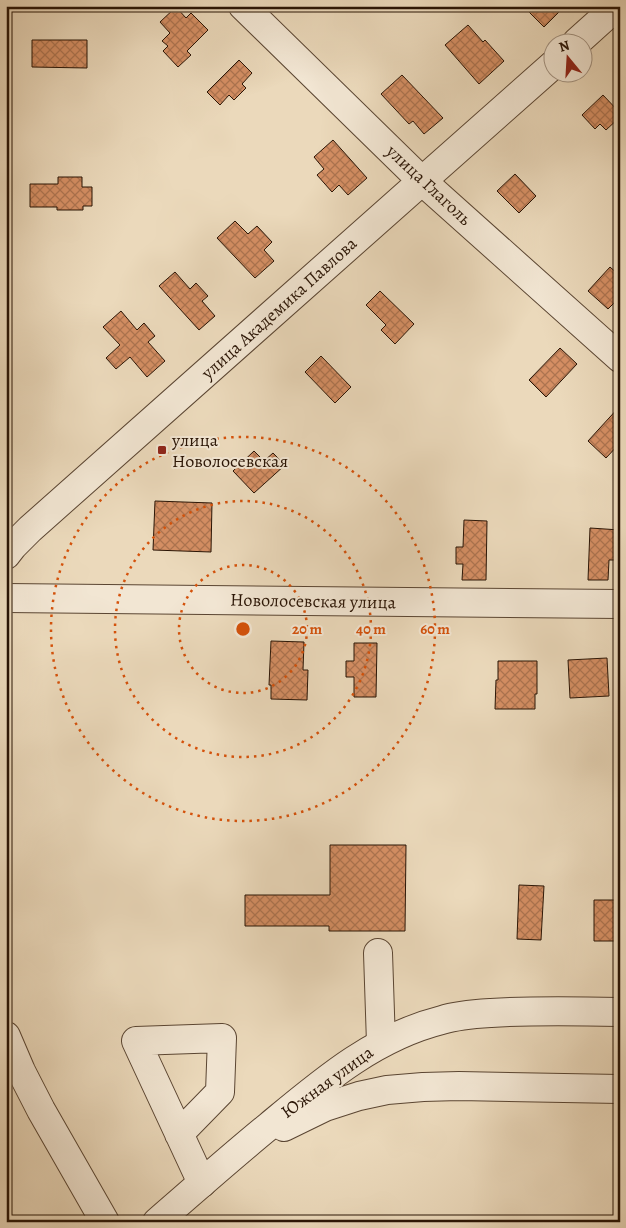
<svg xmlns="http://www.w3.org/2000/svg" width="626" height="1228" font-family="Alegreya,serif">
  <style>
    .building { fill: url(#building-cross-hatch); stroke: #291405 }
    .lines { fill: none; stroke-linecap: round; stroke-linejoin: round }
    .minor-casing { stroke: #5a4532; stroke-width: 30 }
    .minor { stroke: #f2e6d3; stroke-width: 28 }
    .ring { fill: none; stroke: #d5520b; stroke-width: 2.5; stroke-dasharray: 2.5 5 }
    .poi-dot { fill: #8f2418; stroke: #f2e6d3; stroke-width: 2 }
    .labels { text-anchor: middle; stroke-width: 4; stroke-linejoin: round; paint-order: stroke }
    .street-label { font-size: 18px; fill: #291405; stroke: #f2e6d3 }
    .poi-label { font-size: 18px; fill: #291405; stroke: #f2e6d3; text-anchor: start }
    .centre { fill: #d5520b; stroke: #f2e6d3; stroke-width: 2.5 }
    .ring-label { font-size: 15px; text-anchor: middle; font-weight: bold; fill: #d5520b; stroke: #f2e6d3; stroke-width: 4; stroke-linejoin: round; paint-order: stroke }
  </style>
  <defs>
    <pattern id="building-cross-hatch" width="8" height="8" patternUnits="userSpaceOnUse" patternTransform="scale(1.25)"><rect width="8" height="8" fill="#d58f64"/><path d="M0 0l8 8M0 8l8-8" fill="none" stroke="#ad7450"/></pattern>
  </defs>
  <rect width="100%" height="100%" fill="#ebd9bb"/>
  <filter id="stains"><feTurbulence type="fractalNoise" baseFrequency=".004" numOctaves="4"/><feColorMatrix values="0 0 0 0 .2 0 0 0 0 .09 0 0 0 0 .02 0 0 0 .5 -.17"/></filter>
  <radialGradient id="worn" r=".72"><stop offset=".6" stop-color="#630" stop-opacity="0"/><stop offset="1" stop-color="#630" stop-opacity=".3"/></radialGradient>
  <!-- building -->
  <g class="building">
    <polygon points="523,6 565,6 544,27"/>
    <polygon points="176,7 186,18 191,13 208,30 187,51 191,55 178,67 163,51 168,46 162,41 170,33 160,22"/>
    <polygon points="468,25 483,42 485,40 504,61 479,84 445,45"/>
    <polygon points="32,40 87,40 87,68 32,67"/>
    <polygon points="239,60 252,73 242,84 246,88 234,100 229,95 220,105 207,92"/>
    <polygon points="402,75 443,118 424,134 413,121 409,124 381,94"/>
    <polygon points="603,95 620,113 620,117 606,130 600,124 595,129 582,115"/>
    <polygon points="333,140 367,178 348,195 339,185 332,192 317,175 324,169 314,157"/>
    <polygon points="515,174 536,196 519,213 497,191"/>
    <polygon points="58,177 82,177 82,187 92,187 92,206 83,206 83,210 57,210 57,207 30,207 30,184 58,184"/>
    <polygon points="235,221 248,234 257,226 272,242 264,250 274,261 255,278 217,238"/>
    <polygon points="610,267 620,276 620,297 608,309 588,291"/>
    <polygon points="175,272 190,289 196,283 208,296 202,301 215,316 199,330 159,286"/>
    <polygon points="380,291 414,324 395,344 381,330 386,325 366,305"/>
    <polygon points="121,311 137,330 144,323 155,336 148,342 165,361 147,377 130,357 116,369 106,358 120,345 103,327"/>
    <polygon points="560,348 577,364 546,397 529,380"/>
    <polygon points="321,356 351,387 335,403 305,372"/>
    <polygon points="620,406 620,443 606,458 588,441"/>
    <polygon points="254,451 264,461 273,453 285,465 254,493 233,471"/>
    <polygon points="155,501 212,503 211,552 153,550"/>
    <polygon points="464,520 487,521 486,580 462,580 463,564 456,564 456,547 463,547"/>
    <polygon points="590,528 620,530 620,560 609,560 608,580 588,580"/>
    <polygon points="271,641 304,642 303,670 308,670 307,700 271,699 271,685 269,685"/>
    <polygon points="354,643 377,643 376,697 354,697 354,677 346,677 346,661 354,661"/>
    <polygon points="607,658 609,696 570,698 568,660"/>
    <polygon points="498,661 537,661 537,694 535,694 535,709 495,709 496,680 498,680"/>
    <polygon points="330,845 406,845 405,931 329,931 329,926 245,926 245,895 330,895"/>
    <polygon points="519,885 544,886 541,940 517,939"/>
    <polygon points="594,900 620,900 620,918 617,918 617,941 594,941"/>
  </g>
  <g class="lines">
    <defs>
      <g id="minor">
        <polyline points="243,6 422,181 620,358"/>
        <polyline points="577,42 617,6"/>
        <polyline points="6,555 13,546 30,529 422,181 554,64"/>
        <polyline points="6,598 620,604"/>
        <polyline points="378,953 381,1043"/>
        <polyline points="6,1036 21,1071 41,1110 105,1222"/>
        <polyline points="284,1127 325,1107 359,1096 387,1090 423,1087 459,1086 620,1089"/>
        <polyline points="179,1134 220,1092 222,1038 136,1041 202,1183"/>
        <path d="M157,1222C194,1190 231,1157 269,1126C322,1082 374,1037 442,1020C458,1015 475,1014 491,1013C534,1010 577,1011 620,1012"/>
      </g>
    </defs>
    <!-- minor casing -->
    <use href="#minor" class="minor-casing"/>
    <!-- minor -->
    <use href="#minor" class="minor"/>
  </g>
  <!-- distance rings -->
  <g class="ring">
    <circle cx="243" cy="629" r="64"/>
    <circle cx="243" cy="629" r="128"/>
    <circle cx="243" cy="629" r="192"/>
  </g>
  <!-- markers -->
  <rect class="poi-dot" x="157" y="445" width="10" height="10" rx="2.5"/>
  <g class="labels">
    <!-- street labels -->
    <g class="street-label">
      <text transform="translate(429 185) rotate(43)" y="6">улица Глаголь</text>
      <text transform="translate(279 308) rotate(-42)" y="6">улица Академика Павлова</text>
      <text transform="translate(313 601) rotate(1)" y="6">Новолосевская улица</text>
      <text transform="translate(327 1082) rotate(-36)" y="6">Южная улица</text>
    </g>
    <!-- poi labels -->
    <g class="poi-label">
      <text x="172" y="446">улица<tspan x="172" dy="21">Новолосевская</tspan></text>
    </g>
  </g>
  <circle cx="243" cy="629" r="8" class="centre"/>
  <g class="ring-label">
    <text x="307" y="634">20 m</text>
    <text x="371" y="634">40 m</text>
    <text x="435" y="634">60 m</text>
  </g>
  <!-- margin -->
  <rect width="626" height="1228" fill="none" stroke="#ebd9bb" stroke-width="25"/>
  <rect x="8" y="8" width="611" height="1213" fill="none" stroke="#291405" stroke-width="2.5"/>
  <rect x="12" y="12" width="601" height="1203" fill="none" stroke="#291405"/>
  <!-- north arrow -->
  <g transform="translate(568 58) rotate(342)"><circle r="24" fill="#f2e6d3" stroke="#a29281"/>
  <path d="M0-4L9 19L0 12L-9 19Z" fill="#8f2418"/>
  <text y="-8" font-size="14" font-weight="bold" text-anchor="middle" fill="#291405">N</text>
  </g>
  <rect width="100%" height="100%" filter="url(#stains)"/>
  <rect width="100%" height="100%" fill="url(#worn)"/>
</svg>
